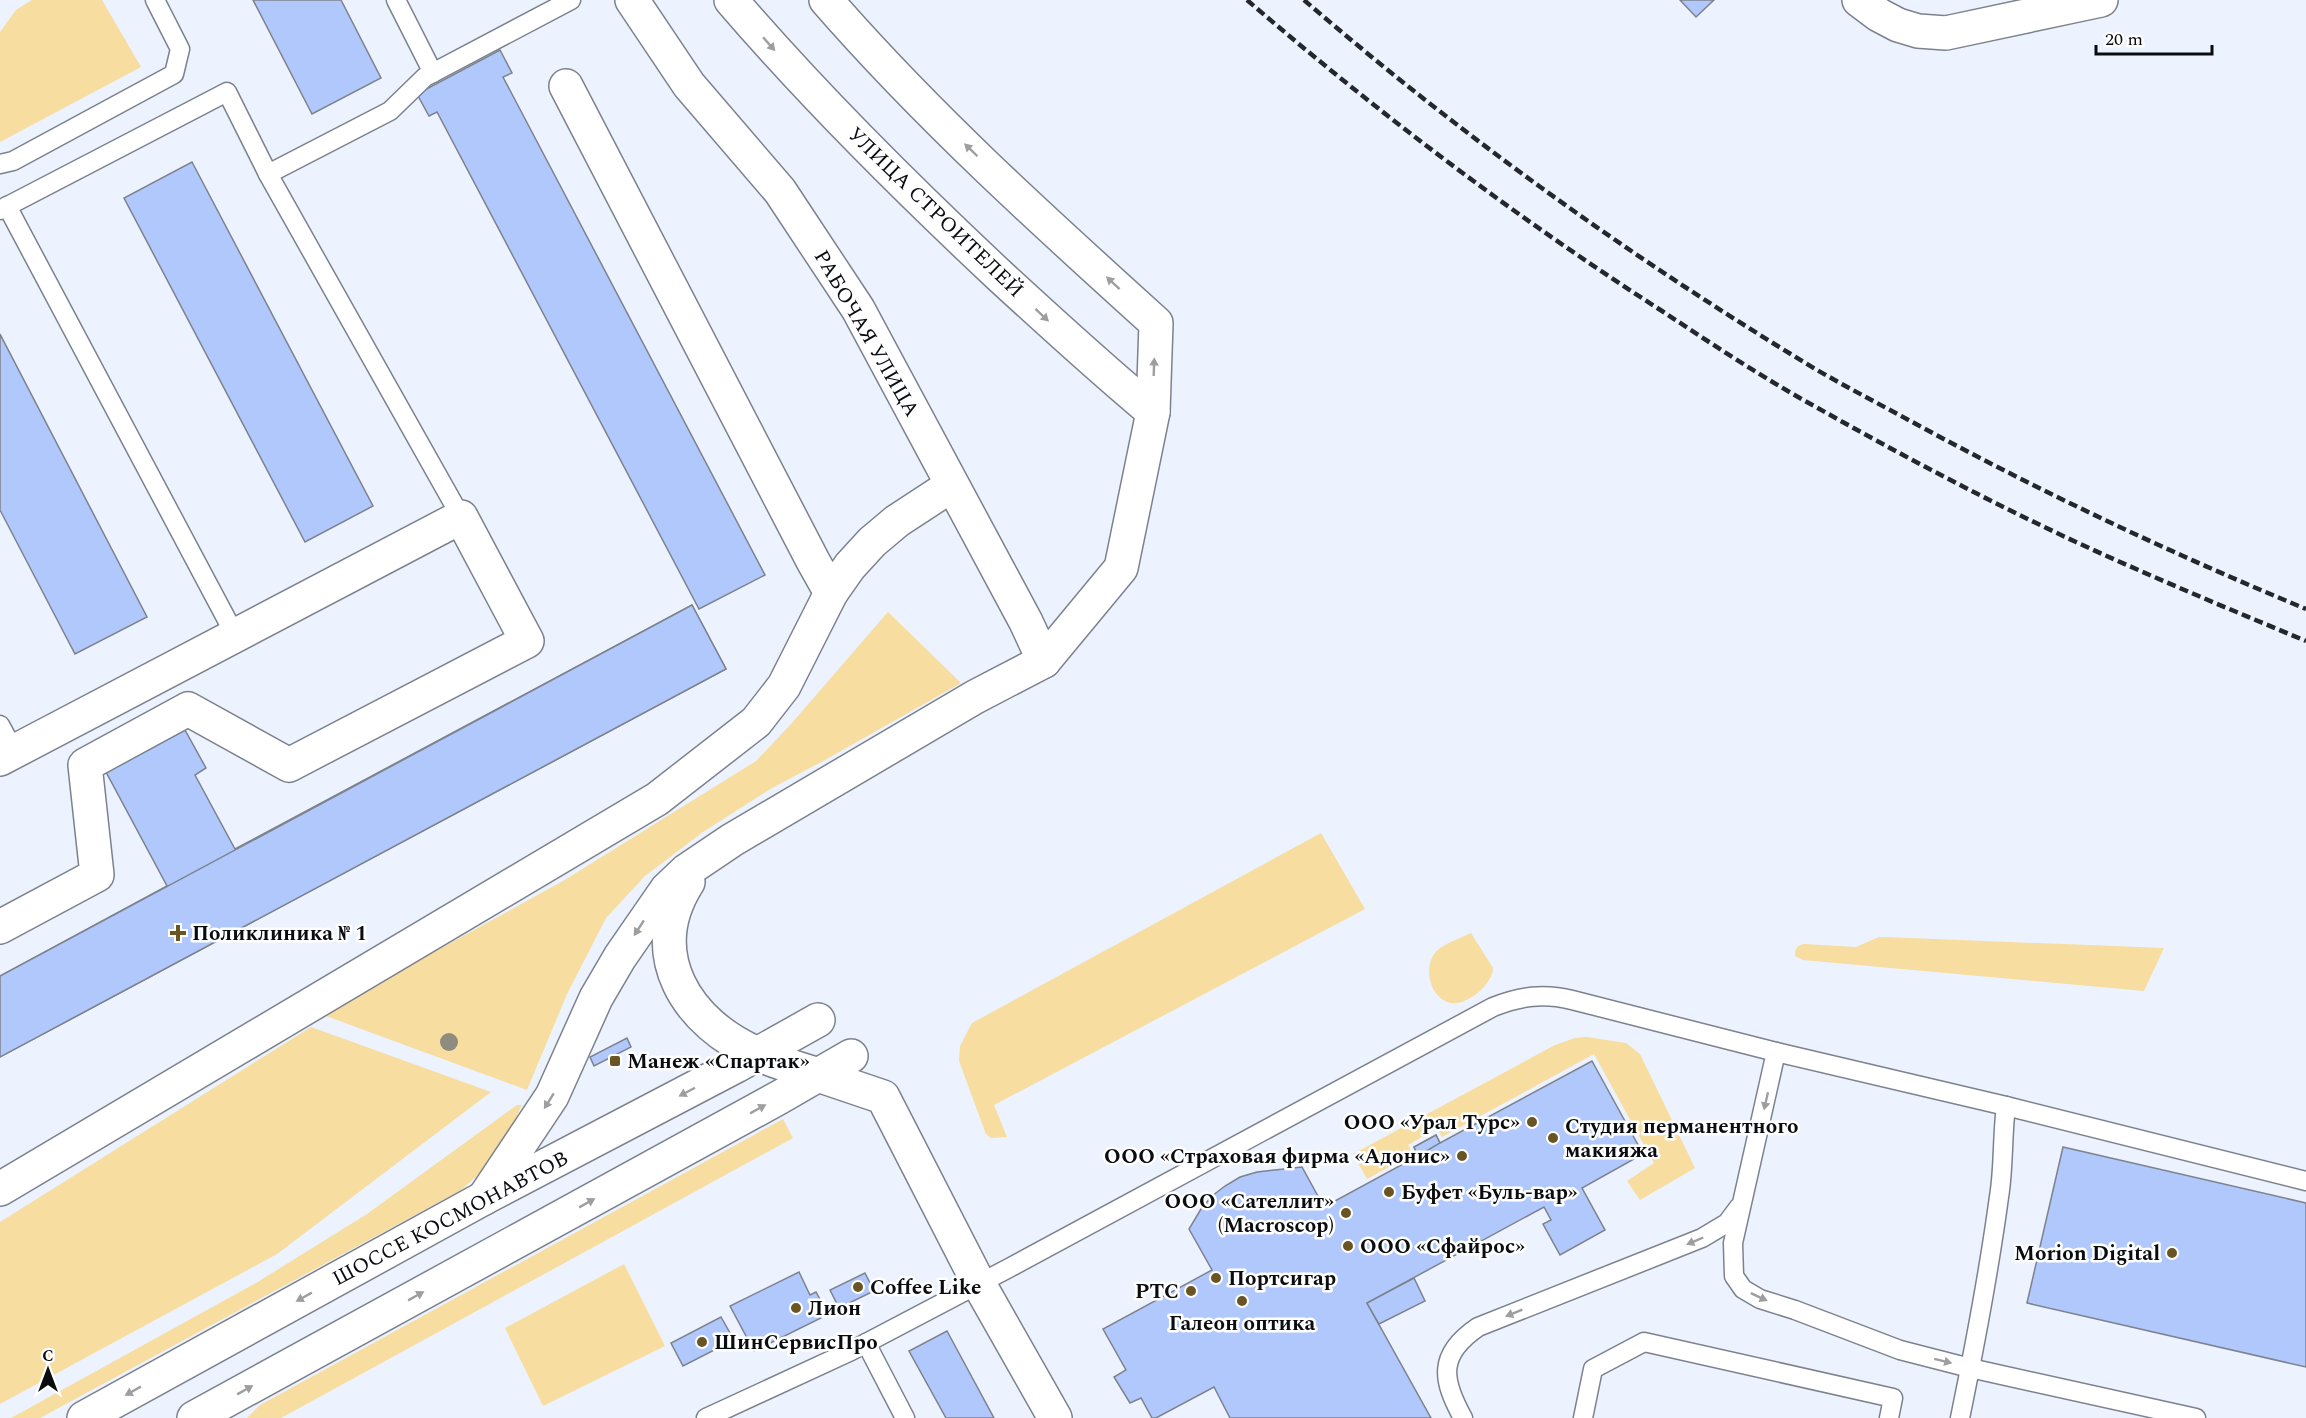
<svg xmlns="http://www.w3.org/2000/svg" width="2306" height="1418" font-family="Spectral,serif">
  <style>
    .green { fill: #f7dd9f }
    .building { fill: #b0c8fb; stroke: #7d828d; stroke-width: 1.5 }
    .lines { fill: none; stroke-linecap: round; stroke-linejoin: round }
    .service-casing { stroke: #7c828d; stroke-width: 21 }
    .minor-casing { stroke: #7c828d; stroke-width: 36 }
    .secondary-casing { stroke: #7c828d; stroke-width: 36 }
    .primary-casing { stroke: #7c828d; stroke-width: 36 }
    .service { stroke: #fff; stroke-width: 18 }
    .minor { stroke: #fff; stroke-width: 33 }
    .secondary { stroke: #fff; stroke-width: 33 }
    .primary { stroke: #fff; stroke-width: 33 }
    .rail { stroke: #24272c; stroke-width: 4.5; stroke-dasharray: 9 4.5; stroke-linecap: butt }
    .tree { fill: #8e8b7f }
    .oneway { fill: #9d9e9f }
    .poi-dot { fill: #685523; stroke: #fff; stroke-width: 2 }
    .labels { text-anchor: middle; stroke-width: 5; stroke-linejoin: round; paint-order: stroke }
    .street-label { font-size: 21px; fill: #0a0c10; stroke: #fff }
    .poi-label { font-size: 21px; font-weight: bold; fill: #0a0c10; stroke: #fff; text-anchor: start }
  </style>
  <rect width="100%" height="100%" fill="#ecf2fe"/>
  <!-- green -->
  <g class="green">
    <polygon points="32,0 102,0 141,67 0,142 0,32 16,10"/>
    <polygon points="888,612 961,683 825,760 772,788 703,832 645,876 606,918 567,994 527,1090 326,1016 403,969 563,881 756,761 791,724"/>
    <polygon points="1321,833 1365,909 994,1105 1007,1137 991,1138 986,1134 959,1061 960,1046 972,1023"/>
    <path d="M1471,933L1493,968C1493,984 1467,1006 1451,1003C1430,999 1423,968 1435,953C1442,944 1461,938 1471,933Z"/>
    <path d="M1879,937H1884L2164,948L2144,991L1803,960L1795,956C1795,948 1797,946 1804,944L1856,947Z"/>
    <polygon points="311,1027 491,1092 277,1254 0,1404 0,1222"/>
    <polygon points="1587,1037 1626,1043 1640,1054 1695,1168 1640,1200 1627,1181 1654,1163 1594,1054 1442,1137 1437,1128 1408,1145 1413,1154 1367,1179 1353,1154 1555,1045 1575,1038"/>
    <polygon points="517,1105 522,1105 501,1147 484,1170 461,1190 40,1418 11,1418 256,1283 367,1214"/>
    <polygon points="783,1119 793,1138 281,1418 247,1418 260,1405"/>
    <polygon points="624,1264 665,1346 543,1406 505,1328"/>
  </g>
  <!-- building -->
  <g class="building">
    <polygon points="253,0 341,0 381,78 312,114"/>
    <polygon points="1680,0 1714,0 1696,17"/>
    <polygon points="500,50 512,73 503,77 765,575 699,609 437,112 429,116 417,94"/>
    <polygon points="192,162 373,506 305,542 124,198"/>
    <polygon points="0,334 147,617 75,654 0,510"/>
    <polygon points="692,605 726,669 0,1057 0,976 167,886 106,772 185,730 206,768 195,775 235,849"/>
    <polygon points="692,605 726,669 0,1057 0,976"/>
    <polygon points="627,1038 631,1047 594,1066 590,1057"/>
    <polygon points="1592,1061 1643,1154 1582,1188 1605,1230 1560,1255 1543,1224 1551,1220 1544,1207 1367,1303 1431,1418 1230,1418 1214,1387 1156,1418 1152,1418 1141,1398 1130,1403 1114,1377 1126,1370 1103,1329 1212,1270 1189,1229 1201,1209 1212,1196 1225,1186 1240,1177 1257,1172 1302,1167 1324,1207 1418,1156 1414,1147 1436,1135 1440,1143"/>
    <polygon points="1436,1135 1440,1143 1418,1156 1414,1147"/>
    <polygon points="2063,1147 2306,1203 2306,1367 2027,1303"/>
    <polygon points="799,1272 810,1295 816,1292 823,1305 816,1308 821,1318 754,1351 730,1306"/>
    <polygon points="865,1273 874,1291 839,1308 830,1290"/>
    <polygon points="1414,1278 1425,1301 1379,1324 1367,1303"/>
    <polygon points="721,1317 734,1340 683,1366 671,1343"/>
    <polygon points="947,1331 994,1418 946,1418 909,1351"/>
  </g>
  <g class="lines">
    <defs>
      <g id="service">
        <polyline points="396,0 433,73"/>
        <polyline points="0,164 13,161 174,74 180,49 155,0"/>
        <polyline points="268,174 390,111 425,77 571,0"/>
        <polyline points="7,206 235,635"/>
        <polyline points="0,210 227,92 268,174 461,517"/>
        <polyline points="0,725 14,751"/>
        <polyline points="1776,1052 1733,1243 1734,1276 1743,1289 1760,1299 1795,1310 1900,1350 1970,1368 2196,1418"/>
        <polyline points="866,1343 905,1418"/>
        <path d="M706,1418L851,1351L1009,1268L1493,1007C1520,996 1544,993 1572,1000L1776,1052L2006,1106L2306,1181"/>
        <path d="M1463,1418C1442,1380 1437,1355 1478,1327L1702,1238L1727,1223L1739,1207"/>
        <polyline points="1583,1418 1593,1369 1644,1342 1893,1398 1889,1418"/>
        <path d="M1960,1418C1975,1345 1989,1271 1999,1197C2004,1167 2002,1136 2006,1106"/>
      </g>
      <g id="minor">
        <polyline points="632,0 689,85 780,191 858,309 1026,622 1044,661"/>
        <polyline points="1859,0 1879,15 1898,25 1918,31 1946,33 2101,0"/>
        <polyline points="566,86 813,561 831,593"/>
        <polyline points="0,759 461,517 527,641 289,765 188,709 85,765 97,875 0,927"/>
        <polyline points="818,1075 883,1097 979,1284 1055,1418"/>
        <polyline points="0,1189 657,799 756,722 784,686 831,593 850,566 872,542 897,521 952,485"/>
      </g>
      <g id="secondary">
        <path d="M731,0C815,98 906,188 1000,276C1050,322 1100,368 1153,412"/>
        <path d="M688,882C642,954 687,1024 758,1054C777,1063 798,1068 818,1075"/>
        <path d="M484,1198L552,1096L596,998L620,957L667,889L686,871L732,840L975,697L1044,661L1121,568L1153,412L1156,323C1042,220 927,116 826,0"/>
      </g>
      <g id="primary">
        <polyline points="84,1418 484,1198 736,1066 818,1020"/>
        <polyline points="194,1418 780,1097 851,1056"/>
      </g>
    </defs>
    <!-- service casing -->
    <use href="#service" class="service-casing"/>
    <!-- minor casing -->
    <use href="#minor" class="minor-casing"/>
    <!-- secondary casing -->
    <use href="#secondary" class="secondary-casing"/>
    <!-- primary casing -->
    <use href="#primary" class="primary-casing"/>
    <!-- service -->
    <use href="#service" class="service"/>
    <!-- minor -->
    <use href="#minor" class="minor"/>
    <!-- secondary -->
    <use href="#secondary" class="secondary"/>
    <!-- primary -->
    <use href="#primary" class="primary"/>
    <!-- rail -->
    <g class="rail">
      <path d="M1247,0C1378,113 1517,218 1662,311C1712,344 1763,378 1816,407C1901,455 1988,501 2076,542C2152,577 2229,609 2306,641"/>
      <path d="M1304,0C1464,138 1636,261 1817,370C1850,389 1883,406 1916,424C2043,493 2173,554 2306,609"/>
    </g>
  </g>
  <!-- trees -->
  <circle class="tree" cx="449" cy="1042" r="9"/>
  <!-- one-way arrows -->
  <defs><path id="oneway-solid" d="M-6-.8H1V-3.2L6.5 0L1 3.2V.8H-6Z" transform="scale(1.5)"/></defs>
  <g class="oneway">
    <use href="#oneway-solid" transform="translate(769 44) rotate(49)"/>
    <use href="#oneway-solid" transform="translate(971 150) rotate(-136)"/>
    <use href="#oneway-solid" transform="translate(1113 283) rotate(-137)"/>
    <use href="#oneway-solid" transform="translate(1042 315) rotate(43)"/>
    <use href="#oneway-solid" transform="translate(1154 367) rotate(-88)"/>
    <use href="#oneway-solid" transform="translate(639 928) rotate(123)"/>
    <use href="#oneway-solid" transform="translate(687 1092) rotate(152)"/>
    <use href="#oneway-solid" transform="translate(549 1101) rotate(122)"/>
    <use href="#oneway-solid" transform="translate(1766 1101) rotate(103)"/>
    <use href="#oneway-solid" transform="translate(758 1109) rotate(-29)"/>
    <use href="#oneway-solid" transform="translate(587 1203) rotate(-29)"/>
    <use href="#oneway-solid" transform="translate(1695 1241) rotate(157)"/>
    <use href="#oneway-solid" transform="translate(416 1296) rotate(-29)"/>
    <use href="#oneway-solid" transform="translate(304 1297) rotate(151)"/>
    <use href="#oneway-solid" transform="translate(1759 1297) rotate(25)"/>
    <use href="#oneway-solid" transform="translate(1514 1313) rotate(158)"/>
    <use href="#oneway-solid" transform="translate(1943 1361) rotate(14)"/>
    <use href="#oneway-solid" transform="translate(245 1390) rotate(-29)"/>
    <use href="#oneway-solid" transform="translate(133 1391) rotate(151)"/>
  </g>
  <!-- markers -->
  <g class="poi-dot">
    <path d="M175 924h6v6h6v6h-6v6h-6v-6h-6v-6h6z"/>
    <rect x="609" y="1055" width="12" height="12" rx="3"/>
    <circle cx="1532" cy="1122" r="6"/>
    <circle cx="1553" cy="1138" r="6"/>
    <circle cx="1462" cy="1156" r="6"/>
    <circle cx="1389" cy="1192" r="6"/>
    <circle cx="1346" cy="1213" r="6"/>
    <circle cx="1348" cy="1246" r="6"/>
    <circle cx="2172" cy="1253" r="6"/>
    <circle cx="1216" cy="1278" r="6"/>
    <circle cx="858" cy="1287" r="6"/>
    <circle cx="1191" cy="1291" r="6"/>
    <circle cx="1242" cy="1301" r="6"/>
    <circle cx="796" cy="1308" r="6"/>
    <circle cx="702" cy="1342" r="6"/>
  </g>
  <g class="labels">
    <!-- street labels -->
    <g class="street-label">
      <text transform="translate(936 212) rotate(44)" y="7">УЛИЦА СТРОИТЕЛЕЙ</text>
      <text transform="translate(867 333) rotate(60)" y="7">РАБОЧАЯ УЛИЦА</text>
      <text transform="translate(450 1218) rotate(-28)" y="7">ШОССЕ КОСМОНАВТОВ</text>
    </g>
    <!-- poi labels -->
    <g class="poi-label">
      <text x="192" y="940">Поликлиника № 1</text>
      <text x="627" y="1068">Манеж «Спартак»</text>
      <text x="1520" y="1129" text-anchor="end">ООО «Урал Турс»</text>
      <text x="1565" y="1133">Студия перманентного<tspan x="1565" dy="24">макияжа</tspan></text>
      <text x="1450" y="1163" text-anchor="end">ООО «Страховая фирма «Адонис»</text>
      <text x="1401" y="1199">Буфет «Буль-вар»</text>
      <text x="1334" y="1208" text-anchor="end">ООО «Сателлит»<tspan x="1334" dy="24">(Macroscop)</tspan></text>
      <text x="1360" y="1253">ООО «Сфайрос»</text>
      <text x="2160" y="1260" text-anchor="end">Morion Digital</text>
      <text x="1228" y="1285">Портсигар</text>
      <text x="870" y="1294">Coffee Like</text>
      <text x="1179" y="1298" text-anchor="end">РТС</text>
      <text x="808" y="1315">Лион</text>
      <text x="1242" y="1330" text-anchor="middle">Галеон оптика</text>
      <text x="714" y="1349">ШинСервисПро</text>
    </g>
  </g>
  <!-- north arrow -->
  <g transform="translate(48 1370)" stroke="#ffffff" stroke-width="4.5" paint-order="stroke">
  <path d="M0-4.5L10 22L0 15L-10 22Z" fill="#0a0c10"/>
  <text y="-9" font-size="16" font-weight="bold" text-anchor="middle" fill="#0a0c10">С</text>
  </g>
  <!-- scale -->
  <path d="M2096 45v9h116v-9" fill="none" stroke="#0a0c10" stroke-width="3"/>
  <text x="2105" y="45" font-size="18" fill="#0a0c10" stroke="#ffffff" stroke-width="4.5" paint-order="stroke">20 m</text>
</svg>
